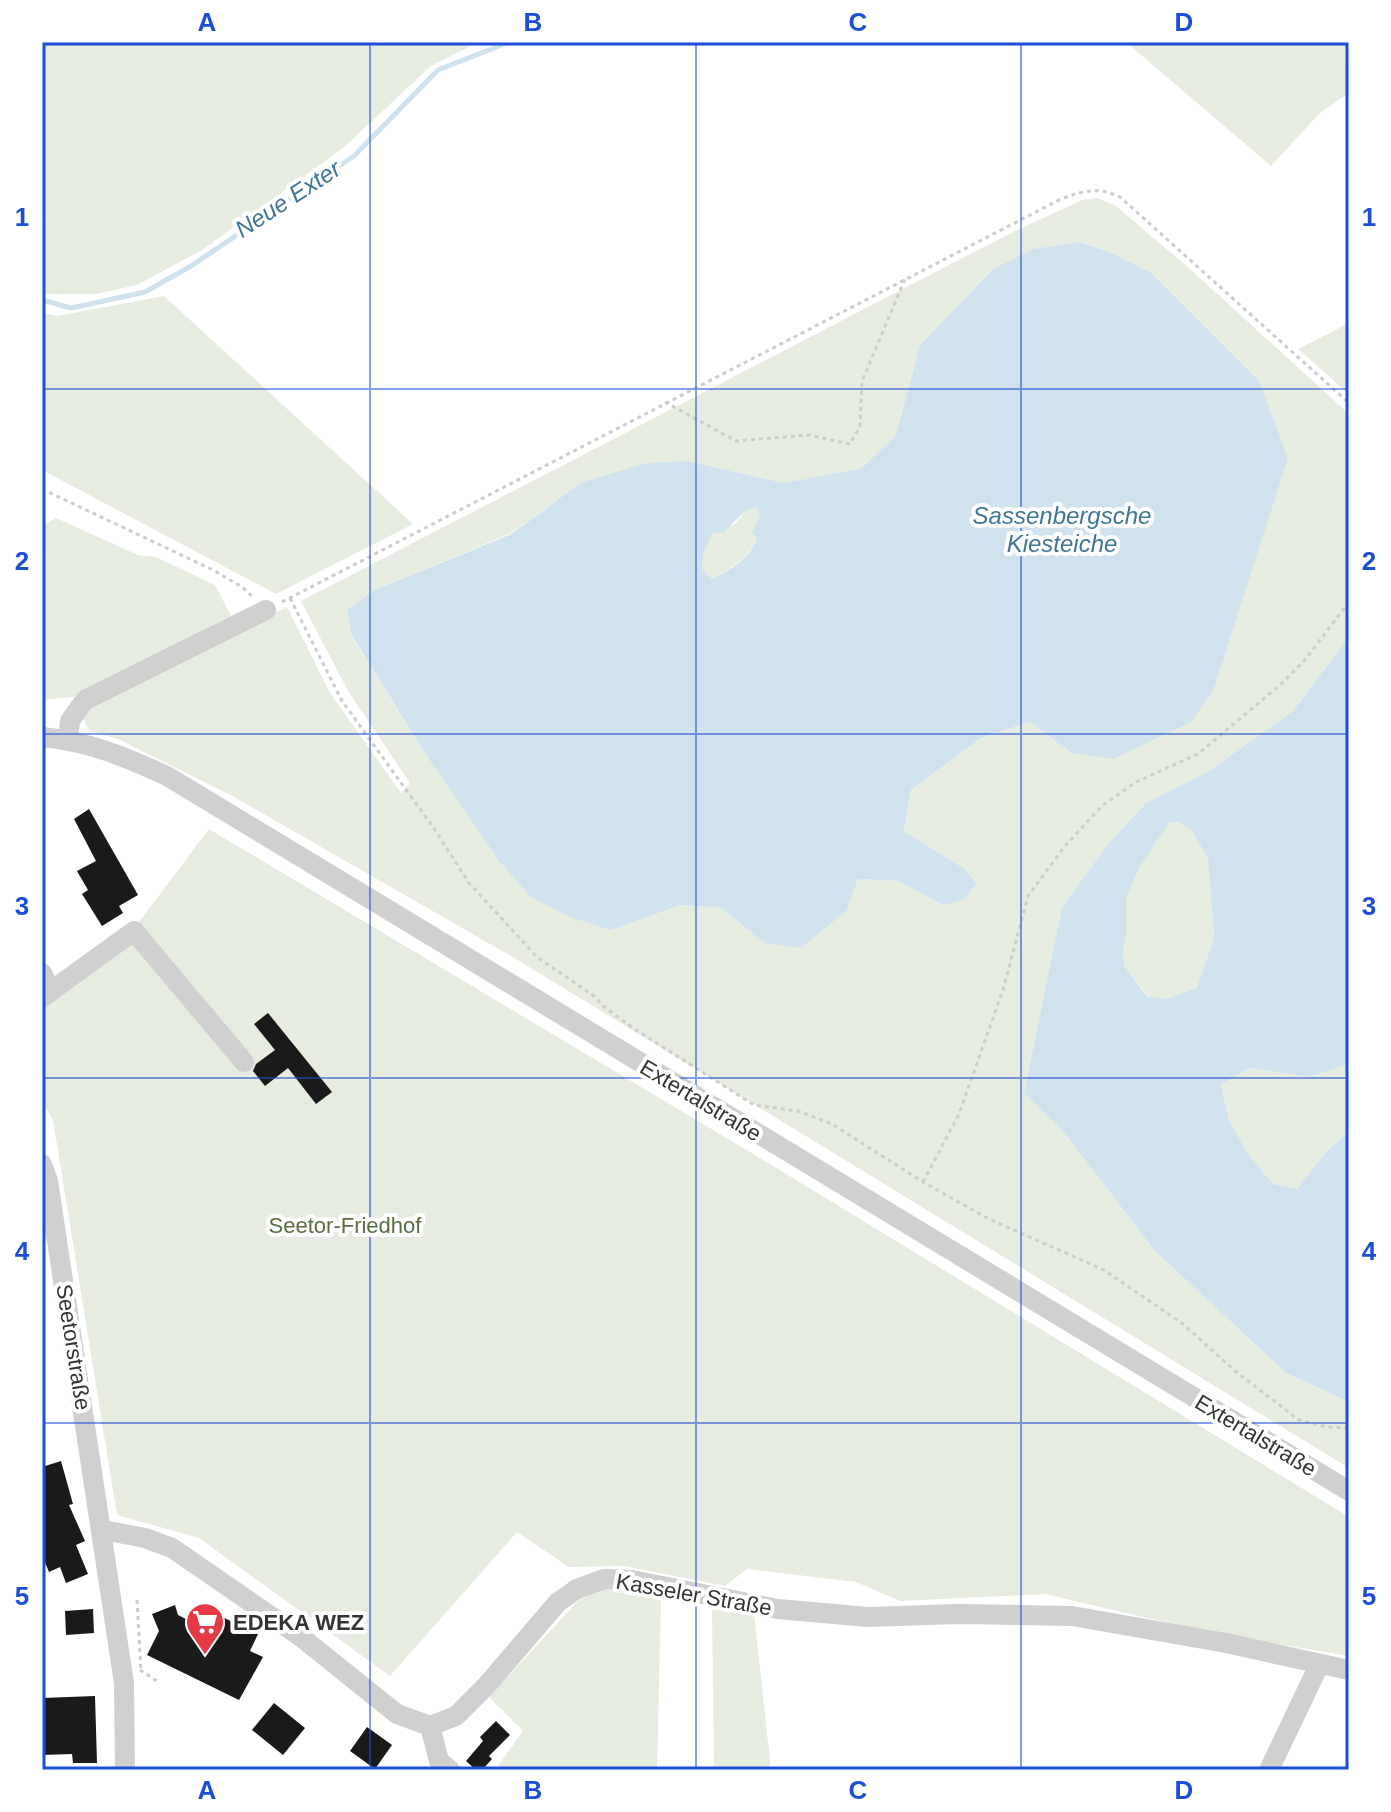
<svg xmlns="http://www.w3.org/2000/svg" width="1391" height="1812" font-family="Helvetica,sans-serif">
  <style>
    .green { fill: #e6ecdf; fill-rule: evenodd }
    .water { fill: #cfe2ee; fill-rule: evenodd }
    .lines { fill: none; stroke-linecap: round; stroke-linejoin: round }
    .stream { stroke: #cfe2ee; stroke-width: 5 }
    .building { fill: #1a1a1a }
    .path { stroke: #cdcdcd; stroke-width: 3; stroke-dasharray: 4 4; stroke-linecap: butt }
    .minor { stroke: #d0d0d0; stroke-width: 20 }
    .grid { fill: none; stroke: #1d4ed8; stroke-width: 2; stroke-opacity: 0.55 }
    .labels { text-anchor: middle; stroke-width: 8; stroke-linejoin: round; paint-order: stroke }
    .street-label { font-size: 22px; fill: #333; stroke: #fff }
    .park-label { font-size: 22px; fill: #56703f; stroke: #fff }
    .poi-label { font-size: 22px; font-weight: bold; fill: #333; stroke: #fff; text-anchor: start }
    .water-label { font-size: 24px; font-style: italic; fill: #3f7597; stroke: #fff }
    .neatline { fill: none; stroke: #1d4ed8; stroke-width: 3 }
    .grid-label { font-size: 26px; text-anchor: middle; font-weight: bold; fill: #1d4ed8 }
  </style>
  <rect width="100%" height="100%" fill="#fff"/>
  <!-- green -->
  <g class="green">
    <polygon points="42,42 479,42 431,66 343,148 202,250 137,285 96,294 42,294"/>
    <polygon points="1126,42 1347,42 1345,58 1349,64 1349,93 1321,112 1271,166"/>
    <path d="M1098,198L1116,206L1189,268L1349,414V636L1293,711L1209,771L1146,803L1108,844L1062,907L1024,1093L1063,1131L1154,1250L1286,1373L1349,1402V1468L511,956L234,797L118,739L90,731L85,724L84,715L96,698L287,607L330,693L401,793L410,783L348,691L301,601L1007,235L1082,200ZM1079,242L1110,252L1150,272L1258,380L1288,458L1257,549L1072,753L1030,722L981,738L911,790L904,831L965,869L943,905L898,881L858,879L847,910L765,943L721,908L681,905L611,930L423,750L352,637L375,590L511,533L580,483L688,461L784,483L862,468L896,435L920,345L993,269L1032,249Z"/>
    <polygon points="164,296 413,524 276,594 42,470 42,313 58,316"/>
    <polygon points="1349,323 1349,394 1298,349"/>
    <path d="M756,507L760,515L752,532L757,539C747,559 731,569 711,579L702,568L704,552L713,533L735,524L745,511Z"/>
    <polygon points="56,518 138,555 156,557 215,585 231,616 73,697 42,700 42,526"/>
    <polygon points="1179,822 1191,830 1208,858 1214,938 1197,989 1166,999 1148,996 1125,967 1123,951 1126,937 1126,898 1139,868 1169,823"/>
    <polygon points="209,829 755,1155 1349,1517 1349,1656 1212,1633 1045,1594 900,1601 856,1582 747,1569 725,1586 624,1566 569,1567 517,1532 390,1676 199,1538 117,1515 53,1120 42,1101 42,1008 118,950"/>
    <polygon points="1349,1064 1349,1131 1326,1152 1297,1189 1273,1184 1248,1154 1229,1120 1221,1083 1250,1068 1310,1077"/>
    <polygon points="615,1587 661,1598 657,1770 495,1770 523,1731 489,1697 578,1601 597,1591"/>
    <polygon points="712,1609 754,1614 771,1770 714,1770"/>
  </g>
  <!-- water -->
  <g class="water">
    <path d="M1079,242L1110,252L1150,272L1259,381L1288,458L1213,691L1191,722L1113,759L1072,753L1030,722L981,738L911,790L904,831L965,869L976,883L965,899L943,905L898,881L858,879L847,910L801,948L765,943L721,908L681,905L611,930L570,917L531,897L500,862L423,750L352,636L347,610L375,590L511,534L580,483L647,463L688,461L784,483L862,468L896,435L920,345L993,269L1032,249ZM756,507L760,515L752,532L757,539C748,559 731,570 711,579L702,568L704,552L713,533L724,532L745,511Z"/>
    <path d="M1349,636V1064L1310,1077L1250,1068L1221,1084L1229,1120L1248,1154L1273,1184L1297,1189L1326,1152L1349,1131V1402L1286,1373L1154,1250L1063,1131L1024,1093L1062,907L1108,844L1146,803L1209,771L1293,711ZM1179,822L1191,830L1208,858L1214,938L1197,988L1166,999L1147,996L1125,967L1123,951L1126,937V898L1139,868L1169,823Z"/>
  </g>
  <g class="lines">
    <!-- stream -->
    <polyline class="stream" points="42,300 71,308 145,292 191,266 354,156 438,70 509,42"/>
  </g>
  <!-- building -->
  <g class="building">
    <polygon points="89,809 138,895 119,906 123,913 102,926 82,894 88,890 77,871 96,861 74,819"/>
    <polygon points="268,1013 332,1092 316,1104 288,1068 265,1086 253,1071 256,1064 275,1050 254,1024"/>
    <polygon points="61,1461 73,1504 69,1505 85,1541 76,1545 88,1574 66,1583 60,1567 49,1572 42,1555 42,1467"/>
    <polygon points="175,1605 178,1615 210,1631 218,1615 258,1634 250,1651 263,1657 239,1700 147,1655 159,1631 152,1614"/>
    <polygon points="93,1609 94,1633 66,1635 65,1611"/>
    <polygon points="95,1696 97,1763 73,1763 72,1754 42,1755 42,1698"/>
    <polygon points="274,1703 305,1728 283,1755 252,1730"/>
    <polygon points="496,1721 510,1735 489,1756 492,1759 482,1770 476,1770 466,1761 483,1741 480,1737"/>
    <polygon points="367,1727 392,1745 375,1769 350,1751"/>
  </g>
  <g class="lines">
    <!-- path -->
    <g class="path">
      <polyline points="665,402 736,441 809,435 850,444 860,426 862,381 905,279"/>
      <polyline points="42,489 213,570 242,587 253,597"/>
      <polyline points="290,598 342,701 433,827 469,883 537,957 594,996 603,1006 636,1030 754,1105 798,1111 832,1124 923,1182 989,1219 1104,1270 1183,1324 1235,1371 1299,1420 1327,1427 1349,1428"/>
      <path d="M282,602L1059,200C1082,191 1097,186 1120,197L1349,403"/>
      <polyline points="923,1182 959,1114 1003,990 1028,896 1065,846 1103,805 1136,782 1198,754 1280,685 1304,661 1349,602"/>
      <polyline points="137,1600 141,1671"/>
      <polyline points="140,1670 157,1681"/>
    </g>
    <!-- minor -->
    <g class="minor">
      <path d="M42,737C87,741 126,757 167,776L1349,1491"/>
      <polyline points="68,739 70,721 85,700 266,610"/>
      <polyline points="42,973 51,991 42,998"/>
      <polyline points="51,991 134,931 244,1062"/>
      <polyline points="42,1164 48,1181 120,1657 124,1683 125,1770"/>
      <polyline points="103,1530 145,1538 172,1548 301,1637 397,1714 430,1726 456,1716 487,1685 558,1602 577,1589 604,1579 632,1580 778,1609 868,1617 959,1614 1072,1616 1226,1643 1349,1670"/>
      <polyline points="430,1726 439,1761 450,1770"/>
      <polyline points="1269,1770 1319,1665"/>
    </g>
  </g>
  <!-- grid -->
  <path class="grid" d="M370,42V1770M696,42V1770M1021,42V1770M42,389H1349M42,734H1349M42,1078H1349M42,1423H1349"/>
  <!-- icons -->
  <defs>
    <symbol id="supermarket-pin" viewBox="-11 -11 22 30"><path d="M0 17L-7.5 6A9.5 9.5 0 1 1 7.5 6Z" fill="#e63946" stroke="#fff"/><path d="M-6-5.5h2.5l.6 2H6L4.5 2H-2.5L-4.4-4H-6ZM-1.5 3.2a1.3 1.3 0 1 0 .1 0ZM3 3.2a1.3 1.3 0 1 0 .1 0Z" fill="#fff"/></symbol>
  </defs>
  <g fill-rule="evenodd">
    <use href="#supermarket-pin" x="183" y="1600" width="44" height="60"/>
  </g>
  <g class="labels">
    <!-- street labels -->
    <g class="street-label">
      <text transform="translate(701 1100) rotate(31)" y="8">Extertalstraße</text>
      <text transform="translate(74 1347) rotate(81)" y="8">Seetorstraße</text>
      <text transform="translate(1256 1435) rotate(31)" y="8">Extertalstraße</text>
      <text transform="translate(694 1594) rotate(10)" y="8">Kasseler Straße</text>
    </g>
    <!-- park labels -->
    <g class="park-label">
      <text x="345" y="1233">Seetor-Friedhof</text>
    </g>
    <!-- poi labels -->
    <g class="poi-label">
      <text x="233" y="1630">EDEKA WEZ</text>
    </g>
    <!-- water labels -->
    <g class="water-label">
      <text transform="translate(288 199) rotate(-33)" y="8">Neue Exter</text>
      <text x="1062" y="524">Sassenbergsche<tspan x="1062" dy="28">Kiesteiche</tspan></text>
    </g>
  </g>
  <!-- border -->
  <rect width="1391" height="1812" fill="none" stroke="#ffffff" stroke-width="88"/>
  <rect x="44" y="44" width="1303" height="1724" class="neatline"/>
  <g class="grid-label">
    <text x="207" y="31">A</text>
    <text x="533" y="31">B</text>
    <text x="858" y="31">C</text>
    <text x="1184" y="31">D</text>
    <text x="22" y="226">1</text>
    <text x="1369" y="226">1</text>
    <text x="22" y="570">2</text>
    <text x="1369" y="570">2</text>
    <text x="22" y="915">3</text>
    <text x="1369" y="915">3</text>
    <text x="22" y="1260">4</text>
    <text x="1369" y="1260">4</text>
    <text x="22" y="1605">5</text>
    <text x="1369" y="1605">5</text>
    <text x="207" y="1799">A</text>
    <text x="533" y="1799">B</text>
    <text x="858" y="1799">C</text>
    <text x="1184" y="1799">D</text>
  </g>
</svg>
